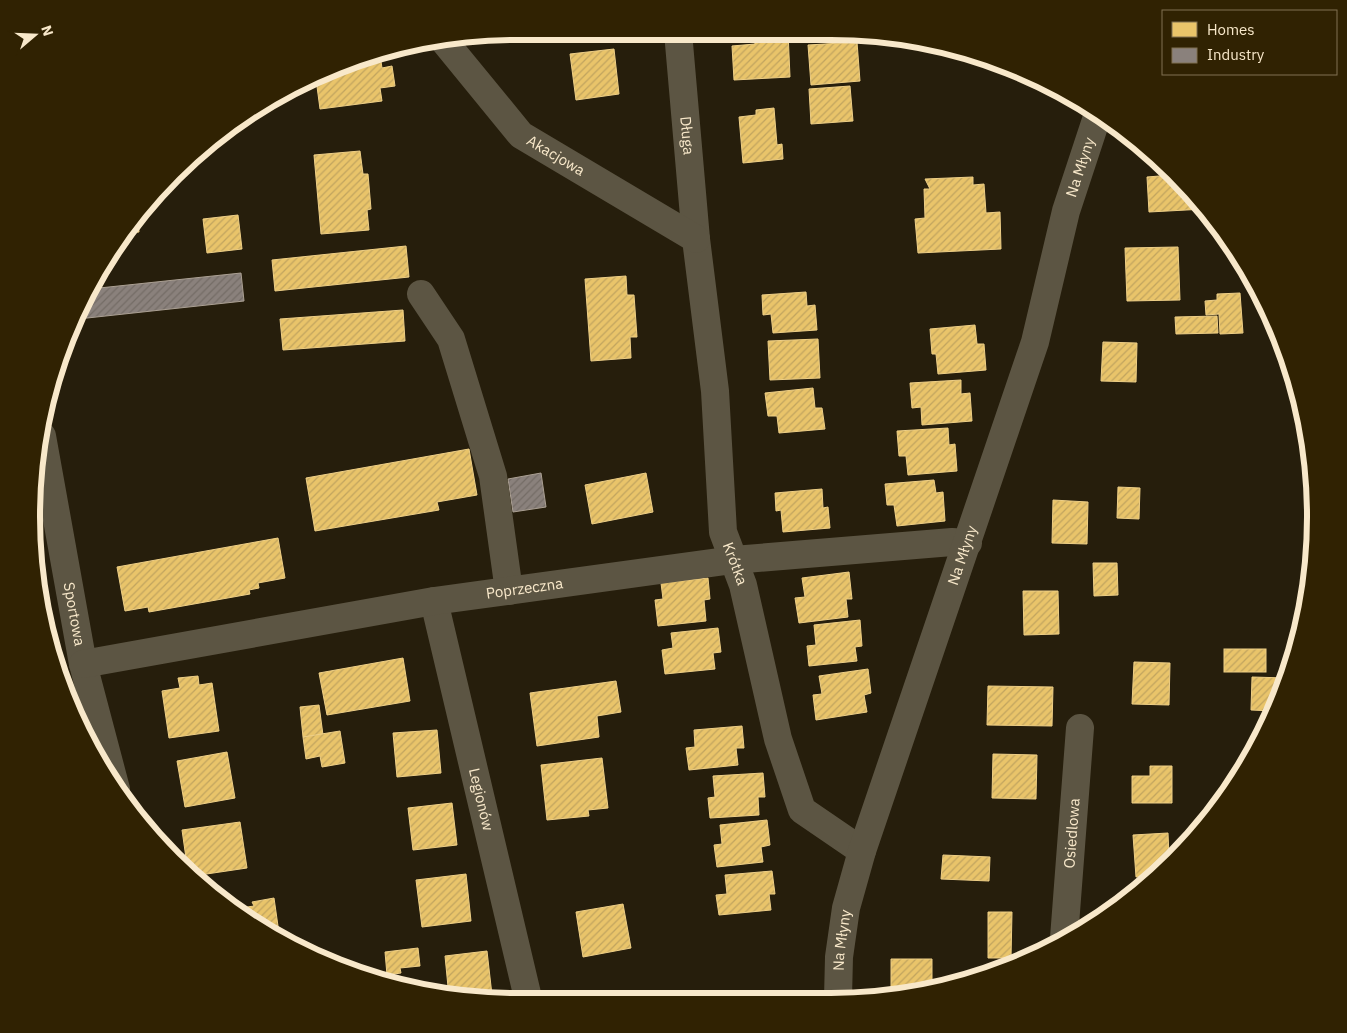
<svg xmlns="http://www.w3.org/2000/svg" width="1347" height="1033" font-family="'IBM Plex Sans',sans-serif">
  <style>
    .homes { fill: url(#homes-hatch); stroke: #eecf87 }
    .industry { fill: url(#industry-hatch); stroke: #aba093 }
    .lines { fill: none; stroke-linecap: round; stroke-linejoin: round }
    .minor { stroke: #5c5543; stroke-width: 28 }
    .labels { text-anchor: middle; stroke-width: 5; stroke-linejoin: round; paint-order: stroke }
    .street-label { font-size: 15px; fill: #f8e8ca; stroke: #302202 }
    .rim { fill: none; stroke: #f8e8ca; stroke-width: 6 }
  </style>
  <defs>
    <pattern id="homes-hatch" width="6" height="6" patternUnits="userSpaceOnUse" patternTransform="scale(1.25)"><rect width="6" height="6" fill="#e9c46a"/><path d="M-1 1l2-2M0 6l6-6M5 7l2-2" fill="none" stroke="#c1a45f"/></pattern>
    <pattern id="industry-hatch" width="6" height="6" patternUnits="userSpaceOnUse" patternTransform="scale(1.25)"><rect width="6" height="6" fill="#8a817c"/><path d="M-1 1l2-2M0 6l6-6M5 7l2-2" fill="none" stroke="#746c66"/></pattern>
  </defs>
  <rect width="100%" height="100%" fill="#261e0c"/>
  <!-- homes -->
  <g class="homes">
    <polygon points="754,32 788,32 790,77 734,80 732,46 755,44"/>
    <polygon points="857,42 860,81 811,85 808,45"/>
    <polygon points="614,49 619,94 576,100 570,54"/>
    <polygon points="380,55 382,68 392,66 395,86 380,88 382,101 320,109 316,79 330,76 330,73 372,56"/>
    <polygon points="850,86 853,121 811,124 809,89"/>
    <polygon points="774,108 777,145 782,144 783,159 743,163 739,117 756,115 756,110"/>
    <polygon points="360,151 363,174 368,174 371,209 367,210 369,230 321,234 314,155"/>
    <polygon points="1172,175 1195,196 1205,209 1149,212 1147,177"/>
    <polygon points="973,177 973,185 984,184 986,213 1000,212 1001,249 918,253 915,219 925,218 924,189 930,189 925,179"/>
    <polygon points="238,215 242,249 207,253 203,219"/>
    <polygon points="138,220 139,232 128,233"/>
    <polygon points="406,246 409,277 275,291 272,260"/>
    <polygon points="1178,247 1180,300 1127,301 1125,248"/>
    <polygon points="626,276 627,295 634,295 637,337 630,337 631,358 591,361 585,279"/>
    <polygon points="806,292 807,306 815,305 817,330 773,333 771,314 763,315 762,295"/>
    <polygon points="1240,293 1243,333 1220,334 1219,314 1206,315 1205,301 1217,300 1217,294"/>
    <polygon points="403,310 405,341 283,350 280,319"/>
    <polygon points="1217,316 1218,333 1176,334 1175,317"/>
    <polygon points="975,325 977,344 984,344 986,370 938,374 936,354 932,354 930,329"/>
    <polygon points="818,339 820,378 770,380 768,341"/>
    <polygon points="1103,342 1137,343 1136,382 1101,381"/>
    <polygon points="961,380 961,394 970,393 972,421 922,425 921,407 912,408 910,383"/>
    <polygon points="813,388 815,408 822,408 825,429 779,433 777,416 768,416 765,393"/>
    <polygon points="948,428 949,445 955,444 957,471 908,475 906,456 899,456 897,431"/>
    <polygon points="469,449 477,495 437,502 439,510 315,531 306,478"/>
    <polygon points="646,473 653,512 592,524 585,485"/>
    <polygon points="934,480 936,493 943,492 945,521 897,526 894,505 887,505 885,484"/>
    <polygon points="1118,487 1140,488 1139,519 1117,518"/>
    <polygon points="822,489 823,508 828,507 830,528 783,532 781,510 776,511 775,493"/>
    <polygon points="1053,500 1088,502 1087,544 1052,543"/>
    <polygon points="278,538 285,578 258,583 259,588 249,590 250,594 149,612 148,607 125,611 117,567"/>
    <polygon points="1093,563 1117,563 1118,595 1094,596"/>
    <polygon points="849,572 852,599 846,599 848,617 799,623 795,598 805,597 802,578"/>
    <polygon points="708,578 710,599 704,600 706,621 658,626 655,600 663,599 661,583"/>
    <polygon points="1023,591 1058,591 1059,634 1024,635"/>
    <polygon points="860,620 862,646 855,647 857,661 809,666 807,646 816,645 814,625"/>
    <polygon points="718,628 721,652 713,653 715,669 665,674 662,650 673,648 671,633"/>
    <rect x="1224" y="649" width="42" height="23"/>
    <polygon points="403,658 410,701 327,715 319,673"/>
    <polygon points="1134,662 1170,663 1169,705 1132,704"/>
    <polygon points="868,669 871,693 864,695 867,712 816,720 813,695 822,694 819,676"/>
    <polygon points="198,676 199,685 212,683 219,731 169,738 162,691 180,688 178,678"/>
    <polygon points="1252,677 1286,678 1279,702 1274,711 1251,710"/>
    <polygon points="616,681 621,712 597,716 599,737 537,746 530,693"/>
    <polygon points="988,686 1053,687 1052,726 987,725"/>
    <polygon points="319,705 323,735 303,737 300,707"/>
    <polygon points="742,726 744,748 736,748 738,765 689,770 686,748 695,747 694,730"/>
    <polygon points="437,730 441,773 397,777 393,733"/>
    <polygon points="340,731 345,763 322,767 320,756 306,759 303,737"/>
    <polygon points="227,752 235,798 185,807 177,761"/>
    <polygon points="993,754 1037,755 1036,799 992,798"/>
    <polygon points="602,758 608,808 588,810 589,816 547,820 541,765"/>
    <polygon points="1150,766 1172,766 1172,803 1132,803 1132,776 1150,776"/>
    <polygon points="763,773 765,797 758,797 759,815 710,818 708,798 715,797 713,776"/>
    <polygon points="452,803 457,845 413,850 408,808"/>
    <polygon points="767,820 770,845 761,847 763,862 717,867 714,845 722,844 720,825"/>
    <polygon points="240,822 247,868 193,876 188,872 182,830"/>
    <polygon points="1168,833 1169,856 1161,857 1161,870 1154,876 1136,877 1133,835"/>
    <polygon points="943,855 990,857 989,881 941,879"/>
    <polygon points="772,871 775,894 769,894 771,910 719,915 716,895 727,894 725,875"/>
    <polygon points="466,874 471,921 422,927 416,880"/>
    <polygon points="274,898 279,933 278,935 247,920 234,909 254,906 252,902"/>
    <polygon points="623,904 631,948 583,957 576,912"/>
    <polygon points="988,912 1012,912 1011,958 988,958"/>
    <polygon points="418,948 420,966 400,968 401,973 387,975 385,952"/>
    <polygon points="487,951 492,995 468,998 449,997 445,956"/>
    <polygon points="891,959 932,959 932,989 891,998"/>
  </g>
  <!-- industry -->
  <g class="industry">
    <polygon points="241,273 244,301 78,319 90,289"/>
    <polygon points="541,473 546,507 513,512 508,479"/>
  </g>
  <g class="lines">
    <!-- minor -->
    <g class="minor">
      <path id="s1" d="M678,32L696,239L715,391L723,532L743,585L778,739L802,810L862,851"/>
      <path id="s2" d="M444,41L521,135L696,239"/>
      <polyline points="421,294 451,339 493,476 509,591"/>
      <path id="s3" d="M42,436L83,664L116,789"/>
      <path id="s4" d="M434,601L528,998"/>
      <path id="s5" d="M83,664L434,601L733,560L952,542L968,543"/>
      <path id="s6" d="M1064,938L1080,728"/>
      <path id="s7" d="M838,998L839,957L846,908L862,851L1035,342L1066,211L1098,114"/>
    </g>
  </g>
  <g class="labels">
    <!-- street labels -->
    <g class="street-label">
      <text dy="5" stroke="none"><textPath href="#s1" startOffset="104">Długa</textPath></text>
      <text dy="5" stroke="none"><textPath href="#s2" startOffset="162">Akacjowa</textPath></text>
      <text dy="5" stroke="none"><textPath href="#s7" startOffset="868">Na Młyny</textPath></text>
      <text dy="5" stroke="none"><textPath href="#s7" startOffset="462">Na Młyny</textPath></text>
      <text dy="5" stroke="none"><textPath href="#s1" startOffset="536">Krótka</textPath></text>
      <text dy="5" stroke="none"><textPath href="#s5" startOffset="448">Poprzeczna</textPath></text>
      <text dy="5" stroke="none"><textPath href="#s3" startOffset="181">Sportowa</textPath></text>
      <text dy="5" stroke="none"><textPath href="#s4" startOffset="204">Legionów</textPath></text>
      <text dy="5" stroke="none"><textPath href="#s6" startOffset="105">Osiedlowa</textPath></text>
      <text dy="5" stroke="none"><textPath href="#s7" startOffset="58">Na Młyny</textPath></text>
    </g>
  </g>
  <!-- crop -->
  <path d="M0 0H1347V1033H0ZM516 40H831A476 476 0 0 1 1307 516V517A476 476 0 0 1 831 993H516A476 476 0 0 1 40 517V516A476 476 0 0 1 516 40Z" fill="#302202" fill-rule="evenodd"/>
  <path class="rim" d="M516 40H831A476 476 0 0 1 1307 516V517A476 476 0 0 1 831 993H516A476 476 0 0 1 40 517V516A476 476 0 0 1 516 40Z"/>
  <!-- legend -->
  <rect x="1162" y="10" width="175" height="65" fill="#302202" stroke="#807152"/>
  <rect x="1172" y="22" width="25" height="15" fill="#e9c46a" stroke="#807152"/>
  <text x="1207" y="35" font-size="15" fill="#f8e8ca">Homes</text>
  <rect x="1172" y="48" width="25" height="15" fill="#8a817c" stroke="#807152"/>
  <text x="1207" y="60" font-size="15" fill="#f8e8ca">Industry</text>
  <!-- north arrow -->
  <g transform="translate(35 35) rotate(71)" stroke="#302202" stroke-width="4" paint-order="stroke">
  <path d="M0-4L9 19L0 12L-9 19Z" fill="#f8e8ca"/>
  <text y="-8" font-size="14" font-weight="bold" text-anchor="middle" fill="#f8e8ca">N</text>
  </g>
</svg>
